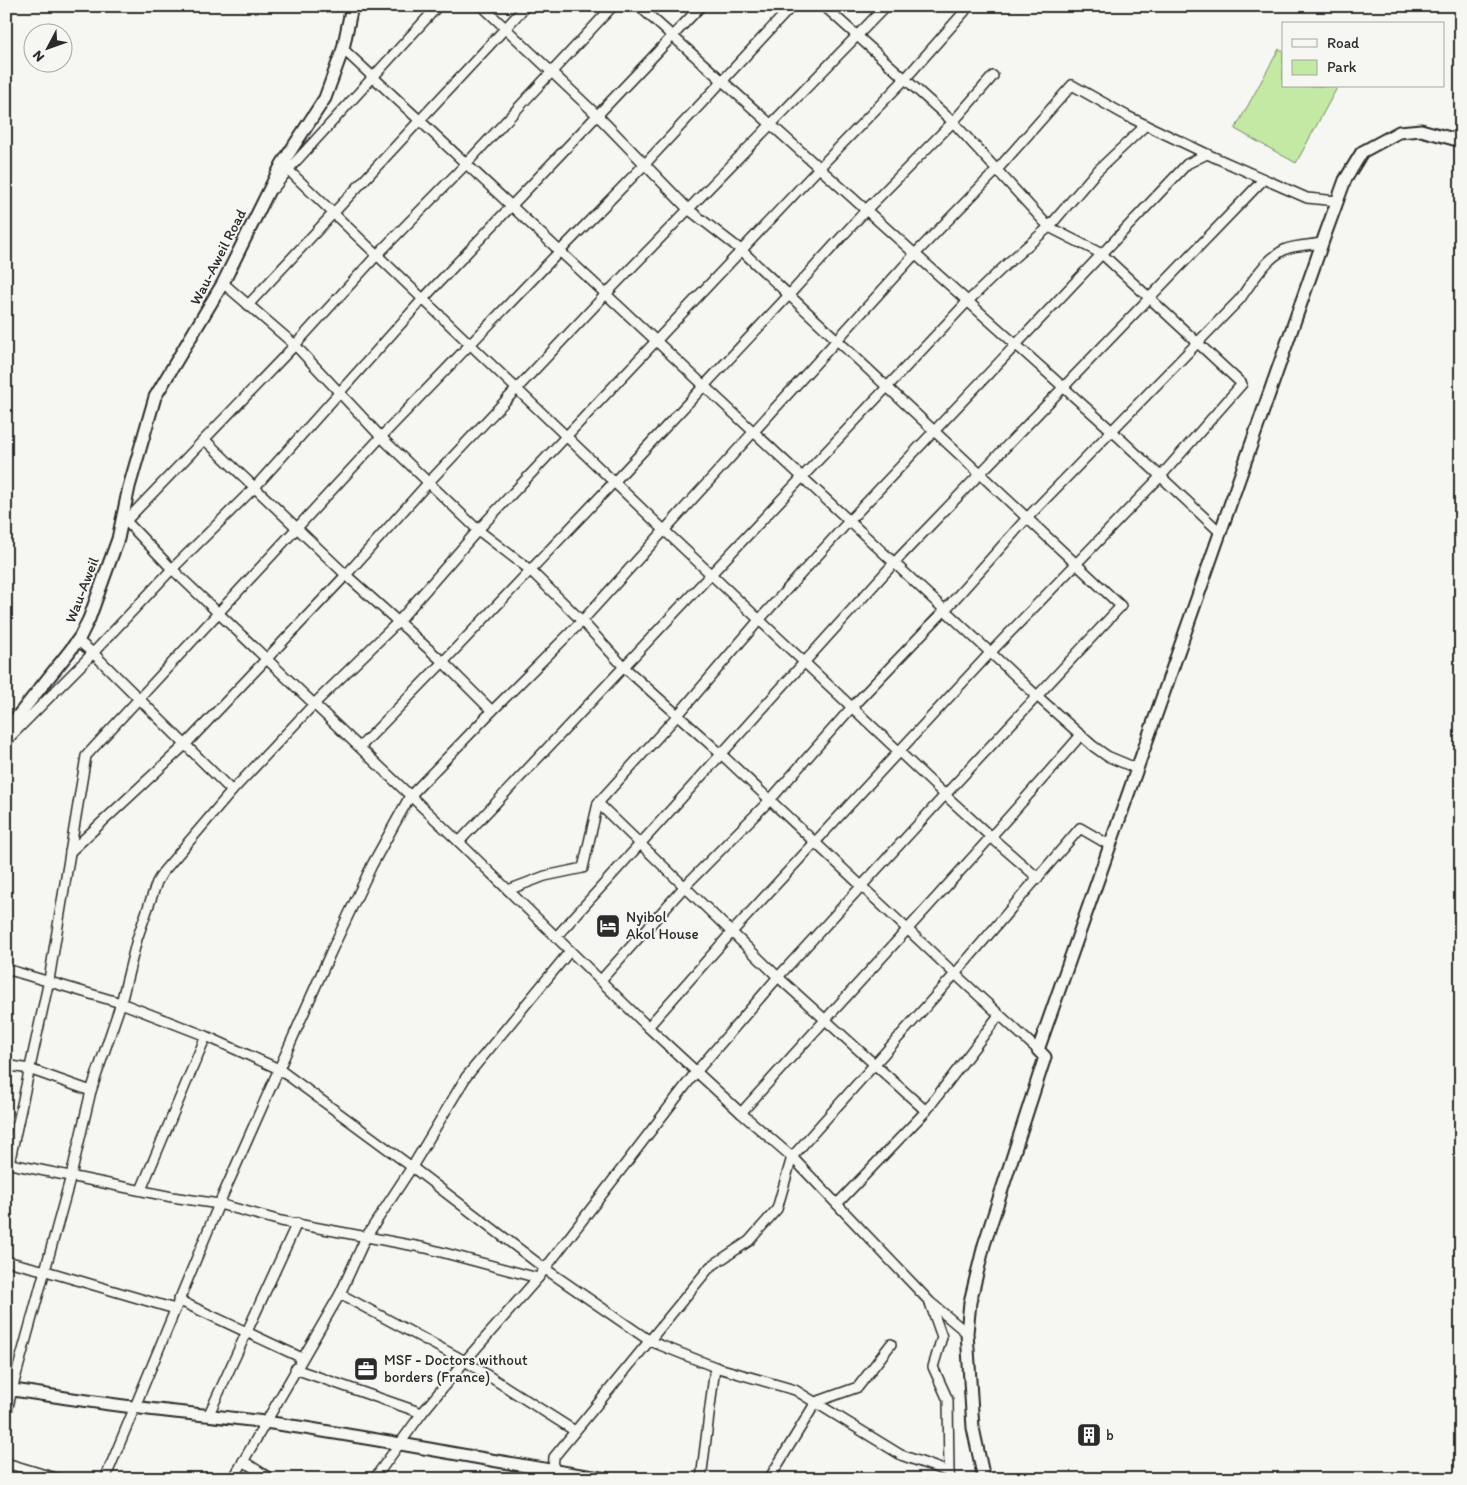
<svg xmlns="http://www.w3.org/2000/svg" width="1467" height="1485" font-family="Itim,sans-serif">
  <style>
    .green { fill: #c3e9a4; stroke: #778a68 }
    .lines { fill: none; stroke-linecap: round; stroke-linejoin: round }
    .minor-casing { stroke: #2b2b2b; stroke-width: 12 }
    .tertiary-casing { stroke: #2b2b2b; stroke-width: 15 }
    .minor { stroke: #f6f6f2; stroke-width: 9 }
    .tertiary { stroke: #f6f6f2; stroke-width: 11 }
    .labels { text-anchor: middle; stroke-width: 4; stroke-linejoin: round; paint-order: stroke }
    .street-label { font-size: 15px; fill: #2b2b2b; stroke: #f6f6f2 }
    .poi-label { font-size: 15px; fill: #2b2b2b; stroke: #f6f6f2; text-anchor: start }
  </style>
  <rect width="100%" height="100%" fill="#f6f6f2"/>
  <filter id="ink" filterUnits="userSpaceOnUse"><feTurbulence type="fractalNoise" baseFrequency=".02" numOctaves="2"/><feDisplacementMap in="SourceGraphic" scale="10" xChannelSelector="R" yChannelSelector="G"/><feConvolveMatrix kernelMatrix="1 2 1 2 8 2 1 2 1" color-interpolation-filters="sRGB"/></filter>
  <g filter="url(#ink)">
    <!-- green -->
    <polygon class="green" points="1279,49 1283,51 1283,86 1338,86 1296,163 1235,129"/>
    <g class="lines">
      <defs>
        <g id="minor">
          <polyline points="639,6 1111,430 1221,533"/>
          <polyline points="343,49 1037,696 1093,746 1107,756 1138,769"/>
          <polyline points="282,164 664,530 945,795 992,838 1038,878"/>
          <polyline points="274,188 288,170 438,6"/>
          <polyline points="223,283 295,345 381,437 478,530 530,570 582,621 624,667 721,754 955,974 1038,1050"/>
          <polyline points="248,305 526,6"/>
          <polyline points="205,440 346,575 443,662 492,711"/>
          <polyline points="126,521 172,569 459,842 648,1027 741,1113 792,1157 930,1302 967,1333"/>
          <polyline points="123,524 295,345 377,255 466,164 613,6"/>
          <polyline points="77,640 93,653 232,791"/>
          <polyline points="6,741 93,653 172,569 255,487 423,299 701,6"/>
          <polyline points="360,747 443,662 615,481 789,295 866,210 953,122 993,76"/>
          <polyline points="598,803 778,977 926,1111"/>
          <polyline points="459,842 968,301 1009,262 1049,227 1096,172 1146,125"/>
          <polyline points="70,852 185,745 346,575 429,482 606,294 886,6"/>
          <polyline points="508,890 545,876 583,868 598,803 677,716 760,619 849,521 1187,164 1207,154 1307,198 1337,201"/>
          <polyline points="556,937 894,563 1264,179"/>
          <polyline points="6,969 121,1003 206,1036 279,1069 412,1167 544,1268 650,1341 715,1367 795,1390 901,1455 949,1472 950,1479"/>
          <path d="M601,980L685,886L770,800L852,707L945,610L1027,518L1240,299C1252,282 1266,258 1286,249C1296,245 1311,245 1322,243"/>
          <polyline points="648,1027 732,932 990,653 1161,476 1242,384 1102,254 1049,227 953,122 824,6"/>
          <polyline points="6,1065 29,1069 91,1091"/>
          <path d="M741,1113C854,987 970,863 1081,735"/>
          <polyline points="6,1163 172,1197 219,1204 281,1221 426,1248 538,1278"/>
          <polyline points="9,1164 49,980 86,756 381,437 560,251 645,164 792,6"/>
          <polyline points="141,1190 206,1036"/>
          <polyline points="837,1204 926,1111 999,1015"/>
          <polyline points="6,1261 46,1271 175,1309"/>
          <polyline points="340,1294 465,1361 575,1431"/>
          <polyline points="178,1300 302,1358"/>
          <polyline points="930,1303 942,1337 933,1367 948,1400 949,1472"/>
          <polyline points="295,1369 422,1413"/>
          <polyline points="209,1414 297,1223"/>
          <polyline points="6,1415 12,1390 71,1176 91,1091 121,1003 137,939 157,882 163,872 232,791 314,704 398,622 478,530 819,168 905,79 965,11"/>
          <polyline points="243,1461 271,1479"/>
          <polyline points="6,1463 59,1479"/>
          <polyline points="553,1471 554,1457 710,1267 749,1241 777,1209 792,1157 955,974 1080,828 1111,846"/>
          <polyline points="105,1479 219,1204 330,954 372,865 410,796 492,711 582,621 915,254 996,171 1072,85 1127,116 1207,154"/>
          <polyline points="233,1479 340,1294 366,1237 412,1167 466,1077 570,951"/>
          <polyline points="374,1479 422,1413 465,1361 538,1278 696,1072 778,977 945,795 1121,606 741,250 688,209 598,116 482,6"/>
          <polyline points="541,1479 553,1471 551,1479"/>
          <polyline points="701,1479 715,1367"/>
          <polyline points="769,1479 816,1402 858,1387 891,1344"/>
        </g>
        <g id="tertiary">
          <polyline points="6,731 69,652 80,637 89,619 118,539 129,487 155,397 223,283 282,164 325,98 343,49 352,6"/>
          <path d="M6,1389C49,1395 91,1402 133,1407C177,1413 221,1416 264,1422C379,1438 492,1462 607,1479"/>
          <polyline points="984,1479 973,1428 967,1333 970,1302 984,1245 1045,1057 1038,1050 1325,235 1345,180 1362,152 1399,132 1421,130 1461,141"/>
        </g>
      </defs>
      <!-- minor casing -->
      <use href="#minor" class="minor-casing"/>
      <!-- tertiary casing -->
      <use href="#tertiary" class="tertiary-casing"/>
      <!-- minor -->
      <use href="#minor" class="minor"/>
      <!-- tertiary -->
      <use href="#tertiary" class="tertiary"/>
    </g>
  </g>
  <!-- icons -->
  <defs>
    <symbol id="hotel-square" viewBox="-11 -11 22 22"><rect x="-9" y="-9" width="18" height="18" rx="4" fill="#2b2b2b" stroke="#f6f6f2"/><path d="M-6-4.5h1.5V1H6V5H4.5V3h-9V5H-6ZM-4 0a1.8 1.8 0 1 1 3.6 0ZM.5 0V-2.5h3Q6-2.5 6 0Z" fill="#fff"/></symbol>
    <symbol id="office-square" viewBox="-11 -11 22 22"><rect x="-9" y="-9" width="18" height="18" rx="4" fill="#2b2b2b" stroke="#f6f6f2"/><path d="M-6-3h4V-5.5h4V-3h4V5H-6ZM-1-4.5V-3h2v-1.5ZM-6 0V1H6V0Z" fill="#fff"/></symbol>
    <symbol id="building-square" viewBox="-11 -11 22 22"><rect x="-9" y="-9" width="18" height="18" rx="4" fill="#2b2b2b" stroke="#f6f6f2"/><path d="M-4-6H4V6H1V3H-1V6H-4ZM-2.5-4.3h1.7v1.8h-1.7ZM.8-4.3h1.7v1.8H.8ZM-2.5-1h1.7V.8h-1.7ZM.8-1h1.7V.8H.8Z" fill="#fff"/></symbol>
  </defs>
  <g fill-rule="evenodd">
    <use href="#hotel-square" x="594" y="912" width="28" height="28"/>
    <use href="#office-square" x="352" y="1355" width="28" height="28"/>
    <use href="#building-square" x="1075" y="1421" width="28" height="28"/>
  </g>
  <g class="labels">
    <!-- street labels -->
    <g class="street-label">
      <text transform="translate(218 257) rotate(-63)" y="5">Wau-Aweil Road</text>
      <text transform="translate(82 590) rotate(-69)" y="5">Wau-Aweil</text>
    </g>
    <!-- poi labels -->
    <g class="poi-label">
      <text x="626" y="922">Nyibol<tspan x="626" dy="17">Akol House</tspan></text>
      <text x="384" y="1365">MSF - Doctors without<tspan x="384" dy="17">borders (France)</tspan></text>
      <text x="1106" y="1440">b</text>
    </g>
  </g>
  <!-- margin -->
  <rect width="1467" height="1485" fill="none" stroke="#f6f6f2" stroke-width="25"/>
  <rect x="12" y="12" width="1442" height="1460" fill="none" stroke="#2b2b2b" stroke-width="2" filter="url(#ink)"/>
  <!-- legend -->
  <rect x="1282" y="22" width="162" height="65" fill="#f6f6f2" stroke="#a5a5a2"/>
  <rect x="1292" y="39" width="25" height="8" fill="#f6f6f2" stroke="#a5a5a2"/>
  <text x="1327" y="48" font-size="15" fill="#2b2b2b">Road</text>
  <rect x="1292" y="60" width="25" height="15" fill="#c3e9a4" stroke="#a5a5a2"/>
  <text x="1327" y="72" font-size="15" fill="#2b2b2b">Park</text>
  <!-- north arrow -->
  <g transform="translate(48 48) rotate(229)"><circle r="24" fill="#f6f6f2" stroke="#a5a5a2"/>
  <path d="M0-4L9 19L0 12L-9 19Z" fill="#2b2b2b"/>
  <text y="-8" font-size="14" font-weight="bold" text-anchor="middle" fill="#2b2b2b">N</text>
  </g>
</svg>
